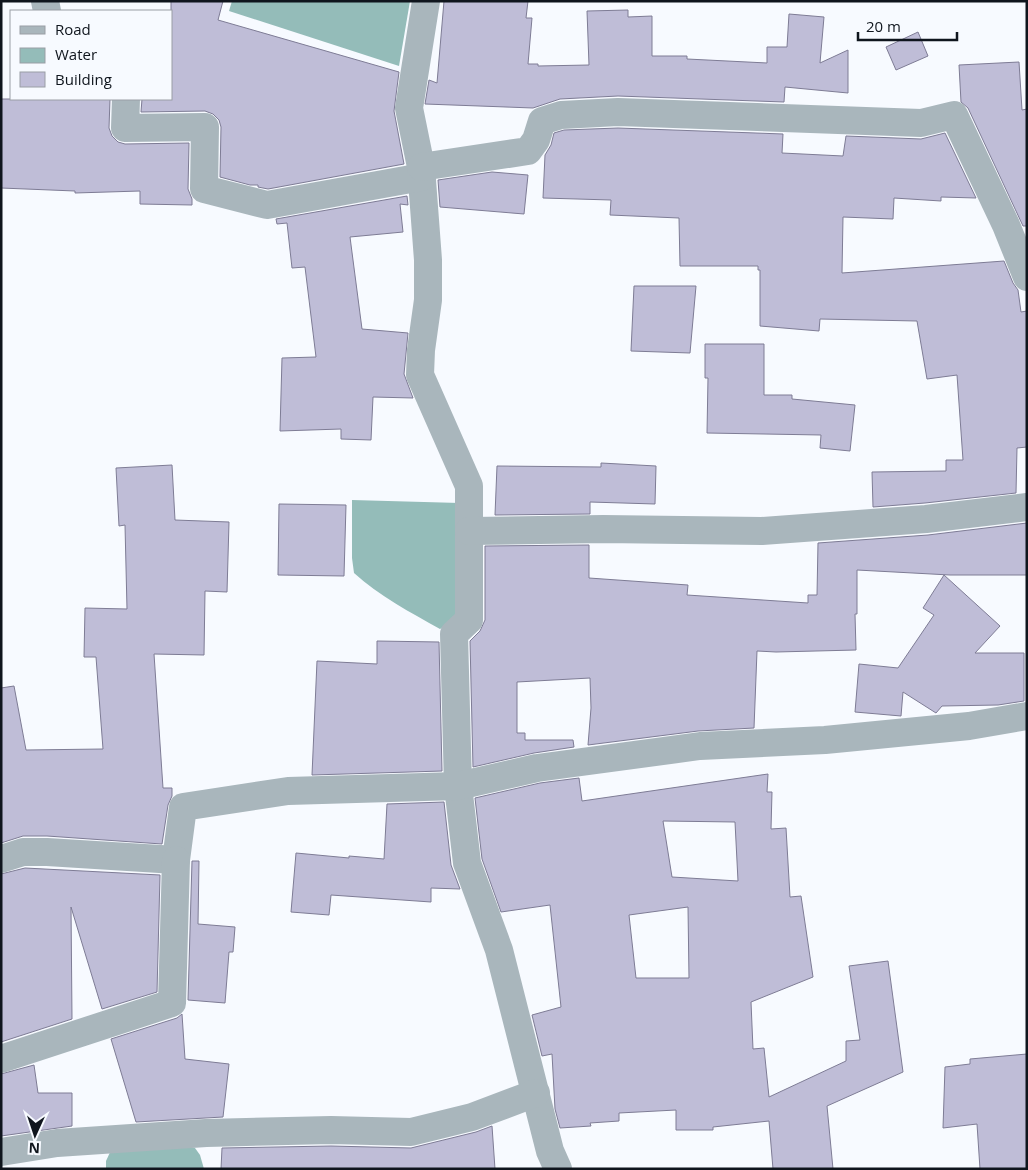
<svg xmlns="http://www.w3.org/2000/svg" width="1028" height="1170" font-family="'Open Sans',sans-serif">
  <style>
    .water { fill: #94bcb9 }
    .building { fill: #bfbdd7; stroke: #7e7c95; fill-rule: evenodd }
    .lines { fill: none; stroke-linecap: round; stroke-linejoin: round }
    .minor { stroke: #a9b6bc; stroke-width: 28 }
  </style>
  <rect width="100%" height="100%" fill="#f7faff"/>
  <!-- water -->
  <g class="water">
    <polygon points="232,1 410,1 399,66 229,11"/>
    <path d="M352,500L460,503L463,614L440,629C410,612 379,596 354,573L352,558Z"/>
    <polygon points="179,1145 195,1148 200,1155 204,1169 106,1169 106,1161 112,1148"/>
  </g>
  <!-- building -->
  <g class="building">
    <polygon points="171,1 223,1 218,20 399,72 394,111 404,164 268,189 258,187 258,185 250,185 220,177 221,127 219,120 213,114 205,111 141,112 142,99 171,99"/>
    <polygon points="444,1 528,1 526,18 532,18 528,64 538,64 538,66 589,65 587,11 628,10 628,17 652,16 652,56 687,56 687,59 767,63 767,47 787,47 789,14 824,17 820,63 848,50 848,93 785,87 784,102 618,96 560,99 533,108 425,104 429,80 437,83"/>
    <polygon points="918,32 928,56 896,70 886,47"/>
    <polygon points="1019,62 1022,110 1027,109 1027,226 1023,226 968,108 961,102 959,65"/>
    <polygon points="1,99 110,99 109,128 112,136 118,142 125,144 189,143 188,189 192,199 192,205 140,204 140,191 75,193 75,191 1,188"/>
    <polygon points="618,128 783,134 782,153 843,156 846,136 921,139 945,133 976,198 941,197 941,201 894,198 893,219 843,217 842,273 1004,261 1013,283 1018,290 1021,312 1027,311 1027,447 1017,448 1016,493 925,503 873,507 872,472 946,471 946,460 963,460 957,375 927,379 917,321 820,319 819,331 760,326 760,270 758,270 758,266 680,266 679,218 610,215 611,200 543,198 545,155 551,145 554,133 564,130"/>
    <polygon points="492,172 528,175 524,214 440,207 438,180"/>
    <polygon points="407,196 408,205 400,204 403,232 350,237 362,329 408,333 404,374 413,398 373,397 371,440 341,439 341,429 280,431 282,358 316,357 305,267 292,268 287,223 277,224 276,219"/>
    <polygon points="634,286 696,286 690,353 631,351"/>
    <polygon points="705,344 764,344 764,395 792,395 792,399 855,405 850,451 820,448 821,435 707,433 708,378 705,378"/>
    <polygon points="601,463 656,466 655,504 590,502 590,514 495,515 497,466 601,467"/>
    <polygon points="172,465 175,520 229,522 227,592 205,591 204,655 154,654 163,788 172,788 172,796 168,805 162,844 47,836 23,836 1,843 1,688 14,686 26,750 103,749 96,657 84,657 85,608 127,609 125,525 119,526 116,468"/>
    <polygon points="279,504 346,505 344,576 278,575"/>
    <polygon points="1027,523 1027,575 950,575 857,570 857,614 855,614 856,650 776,652 757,651 754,728 698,731 588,745 591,708 590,678 517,682 517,733 525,733 525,740 573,740 574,747 534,753 473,767 470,641 480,631 485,620 485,546 589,545 589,578 688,585 687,595 808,603 808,595 817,595 818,543 928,535"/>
    <polygon points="944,575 1000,626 975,653 1024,653 1024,701 998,705 942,706 936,713 903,692 901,716 855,712 859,664 898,668 934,615 923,608"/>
    <polygon points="377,641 439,642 442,771 312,775 317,661 377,664"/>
    <path d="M768,774L767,792H772L771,829L786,828L790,897L801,896L813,977L751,1002L753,1049L764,1048L769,1097L846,1061V1041L860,1040L849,966L888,961L903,1072L827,1106L833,1169H773L769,1121L713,1127V1130H676V1110L619,1113V1121L590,1123L591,1126L560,1128L555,1109L552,1054L542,1056L532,1015L561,1007L550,905L501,912L482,859L475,798L540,783L579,778L582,801ZM663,821L735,822L738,881L672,877ZM688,907L689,978H636L629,915Z"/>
    <polygon points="444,802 451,865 460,889 431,888 431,902 331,895 329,915 291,912 296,853 349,858 349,856 384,859 387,804"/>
    <polygon points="192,861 199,861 198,924 235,927 233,952 229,952 225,1003 188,1000"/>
    <polygon points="25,868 160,875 157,992 102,1009 71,907 72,1019 1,1042 1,874"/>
    <polygon points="182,1014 185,1059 229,1064 223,1117 136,1122 111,1039 177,1018"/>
    <polygon points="1027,1054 1027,1169 980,1169 977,1124 943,1128 945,1067 970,1064 970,1059"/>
    <polygon points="34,1065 38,1093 72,1093 72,1126 1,1136 1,1074"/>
    <polygon points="492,1126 495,1169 221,1169 222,1148 331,1146 411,1148 476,1132"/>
  </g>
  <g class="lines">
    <!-- minor -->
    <g class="minor">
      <polyline points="45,1 47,11"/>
      <polyline points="426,1 409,108 421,167 428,260 428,300 421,350 420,375 469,486 469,620 454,634 458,786 467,863 499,950 550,1151 558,1169"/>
      <polyline points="126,99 125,128 205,127 204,189 267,205 422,177"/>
      <polyline points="421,167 528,151 536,140 542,121 561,115 618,112 921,123 954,115 1006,225 1027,277"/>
      <polyline points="469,531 603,529 762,531 926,519 1027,507"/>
      <polyline points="1,859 23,852 47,852 176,860 183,807 288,791 458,786 537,768 700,746 825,740 969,726 1027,716"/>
      <polyline points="1,1059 172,1003 176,860"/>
      <polyline points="1,1152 57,1143 206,1133 331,1130 411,1132 472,1117 536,1093"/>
    </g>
  </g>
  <!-- border -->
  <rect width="1028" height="1170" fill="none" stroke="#0f151d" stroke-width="5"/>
  <!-- legend -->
  <rect x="10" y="10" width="162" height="90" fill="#f7faff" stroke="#9a9ea5"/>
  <rect x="20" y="26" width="25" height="8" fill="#a9b6bc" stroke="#9a9ea5"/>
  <text x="55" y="35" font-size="15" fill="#0f151d">Road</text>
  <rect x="20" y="48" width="25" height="15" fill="#94bcb9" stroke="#9a9ea5"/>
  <text x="55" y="60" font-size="15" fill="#0f151d">Water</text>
  <rect x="20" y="72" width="25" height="15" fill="#bfbdd7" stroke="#9a9ea5"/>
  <text x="55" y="85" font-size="15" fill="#0f151d">Building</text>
  <!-- north arrow -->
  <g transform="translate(35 1135) rotate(183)" stroke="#f7faff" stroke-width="4" paint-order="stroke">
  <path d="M0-4L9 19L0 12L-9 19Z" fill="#0f151d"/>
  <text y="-8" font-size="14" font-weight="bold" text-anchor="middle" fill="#0f151d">N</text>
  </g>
  <!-- scale -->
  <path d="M858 32v8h99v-8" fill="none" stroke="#0f151d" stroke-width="2.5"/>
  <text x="866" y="32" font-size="15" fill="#0f151d" stroke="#f7faff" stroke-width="4" paint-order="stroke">20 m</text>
</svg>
